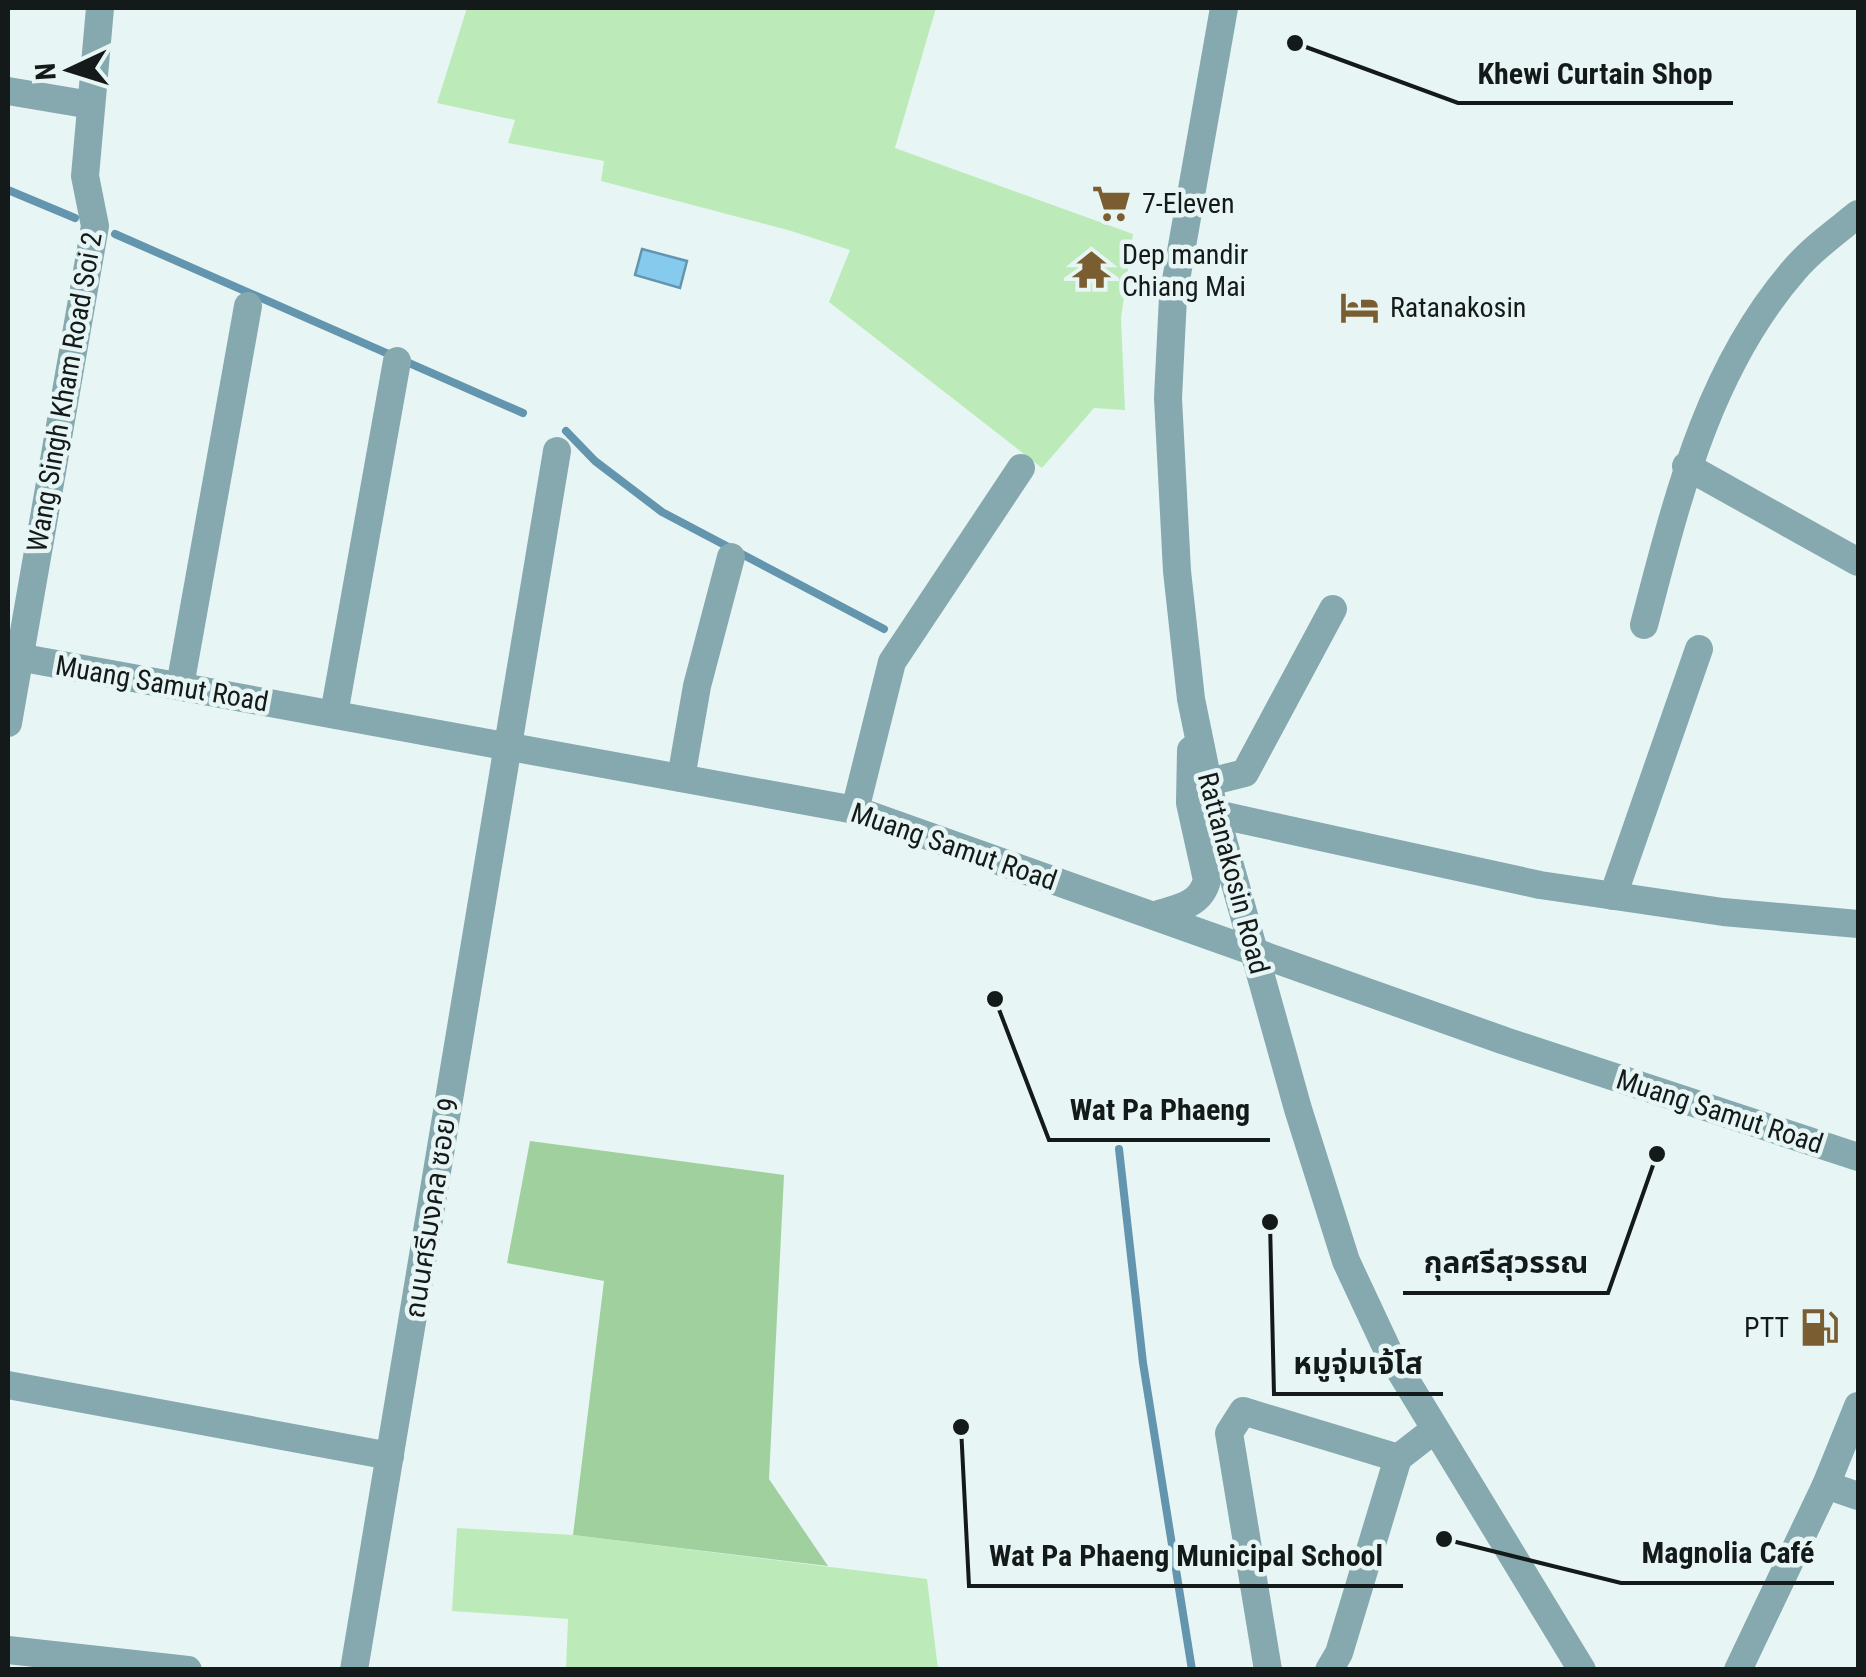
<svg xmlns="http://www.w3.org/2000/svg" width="1866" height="1677" font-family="'Roboto Condensed','Noto Sans Thai',sans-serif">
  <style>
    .green { fill: #bcebb9 }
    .forest { fill: #a0d09e }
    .water { fill: #86caee; stroke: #6495ae; stroke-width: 2.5 }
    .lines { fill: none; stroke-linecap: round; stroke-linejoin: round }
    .stream { stroke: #6495ae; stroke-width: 8 }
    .minor { stroke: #86a8af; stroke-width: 28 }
    .tertiary { stroke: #86a8af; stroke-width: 28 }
    .labels { text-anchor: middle; stroke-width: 9; stroke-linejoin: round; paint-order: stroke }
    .poi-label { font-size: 28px; fill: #141a19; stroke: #e7f6f4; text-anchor: start }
    .street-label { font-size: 28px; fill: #141a19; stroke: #e7f6f4 }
    .leader { fill: none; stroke: #141a19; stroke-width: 4 }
    .callout-dot { fill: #141a19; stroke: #e7f6f4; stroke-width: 4 }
    .callout-label { font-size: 30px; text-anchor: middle; font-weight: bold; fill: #141a19; stroke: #e7f6f4; stroke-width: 9; stroke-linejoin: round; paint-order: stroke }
  </style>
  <rect width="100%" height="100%" fill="#e7f6f4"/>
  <!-- green -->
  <g class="green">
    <polygon points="467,8 936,8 895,148 1133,234 1121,318 1125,410 1094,408 1042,468 829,302 850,250 788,230 601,181 604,161 508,143 515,120 437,103"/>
    <polygon points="457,1528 573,1535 927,1579 938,1669 566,1669 568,1619 452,1611"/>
  </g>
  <!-- forest -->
  <polygon class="forest" points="530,1141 784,1175 769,1479 828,1566 573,1535 604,1281 507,1263"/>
  <!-- water -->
  <polygon class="water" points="642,249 687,261 680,288 635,275"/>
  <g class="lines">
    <!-- stream -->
    <g class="stream">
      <polyline points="8,190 75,218"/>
      <polyline points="115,234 523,413"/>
      <polyline points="566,431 595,461 662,512 884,629"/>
      <polyline points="1119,1149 1143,1363 1192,1670"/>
    </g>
    <!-- minor -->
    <g class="minor">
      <polyline points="8,91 91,105"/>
      <polyline points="1686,466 1858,562"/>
      <path d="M1644,625C1677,500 1707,370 1795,269C1813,248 1837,231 1858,214"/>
      <polyline points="180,686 248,306"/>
      <polyline points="334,714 397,361"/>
      <polyline points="8,723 95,226 85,176 100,8"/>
      <polyline points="681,778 697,686 731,557"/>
      <polyline points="1209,782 1245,773 1333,609"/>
      <polyline points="855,810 892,662 1021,468"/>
      <polyline points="1216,814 1540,885 1723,912 1858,924"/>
      <polyline points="1613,896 1699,649"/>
      <polyline points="8,1385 390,1456"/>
      <polyline points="1826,1485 1858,1496"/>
      <polyline points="8,1650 188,1670"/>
      <polyline points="354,1670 557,451"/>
      <polyline points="1268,1670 1229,1433 1243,1411 1398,1458"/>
      <polyline points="1329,1670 1339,1653 1398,1458 1434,1430"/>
      <polyline points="1738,1670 1826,1485 1858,1406"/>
    </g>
    <!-- tertiary -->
    <g class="tertiary">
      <polyline points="1224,8 1173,297 1168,398 1177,571 1191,699 1212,801 1298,1109 1346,1261 1388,1351 1582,1670"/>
      <polyline points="18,657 855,810 1505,1041 1858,1157"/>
      <path d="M1156,915C1178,908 1201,905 1207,880L1190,803L1191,750"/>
    </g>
  </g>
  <!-- icons -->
  <defs>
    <symbol id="supermarket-bare" viewBox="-9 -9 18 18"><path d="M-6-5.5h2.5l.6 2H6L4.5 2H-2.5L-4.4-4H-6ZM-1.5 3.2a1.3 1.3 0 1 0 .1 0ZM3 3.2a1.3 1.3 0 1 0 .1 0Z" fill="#7a5d30" stroke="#e7f6f4" stroke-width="2.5" paint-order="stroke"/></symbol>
    <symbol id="temple-bare" viewBox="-9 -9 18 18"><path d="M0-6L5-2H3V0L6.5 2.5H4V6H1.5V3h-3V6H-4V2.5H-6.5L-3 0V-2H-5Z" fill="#7a5d30" stroke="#e7f6f4" stroke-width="2.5" paint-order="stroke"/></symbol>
    <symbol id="hotel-bare" viewBox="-9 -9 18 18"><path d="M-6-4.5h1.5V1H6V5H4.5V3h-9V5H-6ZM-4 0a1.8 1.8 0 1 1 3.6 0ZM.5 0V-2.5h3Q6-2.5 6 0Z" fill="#7a5d30" stroke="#e7f6f4" stroke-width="2.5" paint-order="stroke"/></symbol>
    <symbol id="fuel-bare" viewBox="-9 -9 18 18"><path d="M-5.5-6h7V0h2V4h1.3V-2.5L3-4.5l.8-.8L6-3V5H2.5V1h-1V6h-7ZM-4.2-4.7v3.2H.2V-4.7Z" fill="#7a5d30" stroke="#e7f6f4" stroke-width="2.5" paint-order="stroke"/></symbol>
  </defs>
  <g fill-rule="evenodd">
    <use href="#supermarket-bare" x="1084" y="176" width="55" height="55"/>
    <use href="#temple-bare" x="1064" y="242" width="55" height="55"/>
    <use href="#hotel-bare" x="1332" y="280" width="55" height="55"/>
    <use href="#fuel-bare" x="1792" y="1300" width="55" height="55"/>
  </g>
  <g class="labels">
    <!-- poi labels -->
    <g class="poi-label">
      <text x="1142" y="213">7-Eleven</text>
      <text x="1122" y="264">Dep mandir<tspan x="1122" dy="32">Chiang Mai</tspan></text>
      <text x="1390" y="317">Ratanakosin</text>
      <text x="1789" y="1337" text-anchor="end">PTT</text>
    </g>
    <!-- street labels -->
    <g class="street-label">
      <text transform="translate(64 392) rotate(-80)" y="10">Wang Singh Kham Road Soi 2</text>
      <text transform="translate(162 683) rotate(10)" y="10">Muang Samut Road</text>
      <text transform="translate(954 846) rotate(19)" y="10">Muang Samut Road</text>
      <text transform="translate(1234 873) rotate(75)" y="10">Rattanakosin Road</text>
      <text transform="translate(1720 1111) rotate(18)" y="10">Muang Samut Road</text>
      <text transform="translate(431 1208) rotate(-81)" y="10">ถนนศรีมงคล ซอย 9</text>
    </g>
  </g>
  <!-- callouts -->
  <path class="leader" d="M1295 43L1458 103H1733M995 999L1049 1140H1270M1657 1154L1608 1293H1403M1270 1222L1274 1394H1443M1444 1539L1621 1583H1834M961 1427L969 1586H1403"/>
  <g class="callout-dot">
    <circle cx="1295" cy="43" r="10"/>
    <circle cx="995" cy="999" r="10"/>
    <circle cx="1657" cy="1154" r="10"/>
    <circle cx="1270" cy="1222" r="10"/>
    <circle cx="1444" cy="1539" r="10"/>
    <circle cx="961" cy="1427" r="10"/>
  </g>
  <g class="callout-label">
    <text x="1595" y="84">Khewi Curtain Shop</text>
    <text x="1160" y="1120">Wat Pa Phaeng</text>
    <text x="1506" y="1273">กุลศรีสุวรรณ</text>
    <text x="1358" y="1374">หมูจุ่มเจ้โส</text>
    <text x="1728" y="1563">Magnolia Café</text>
    <text x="1186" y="1566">Wat Pa Phaeng Municipal School</text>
  </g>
  <!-- border -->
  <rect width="1866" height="1677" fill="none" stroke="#141a19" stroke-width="20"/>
  <!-- north arrow -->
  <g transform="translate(70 70) rotate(266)" stroke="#e7f6f4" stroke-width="8" paint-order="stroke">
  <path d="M0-8L18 38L0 25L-18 38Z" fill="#141a19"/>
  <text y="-15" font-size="28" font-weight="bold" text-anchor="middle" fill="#141a19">N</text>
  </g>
</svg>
